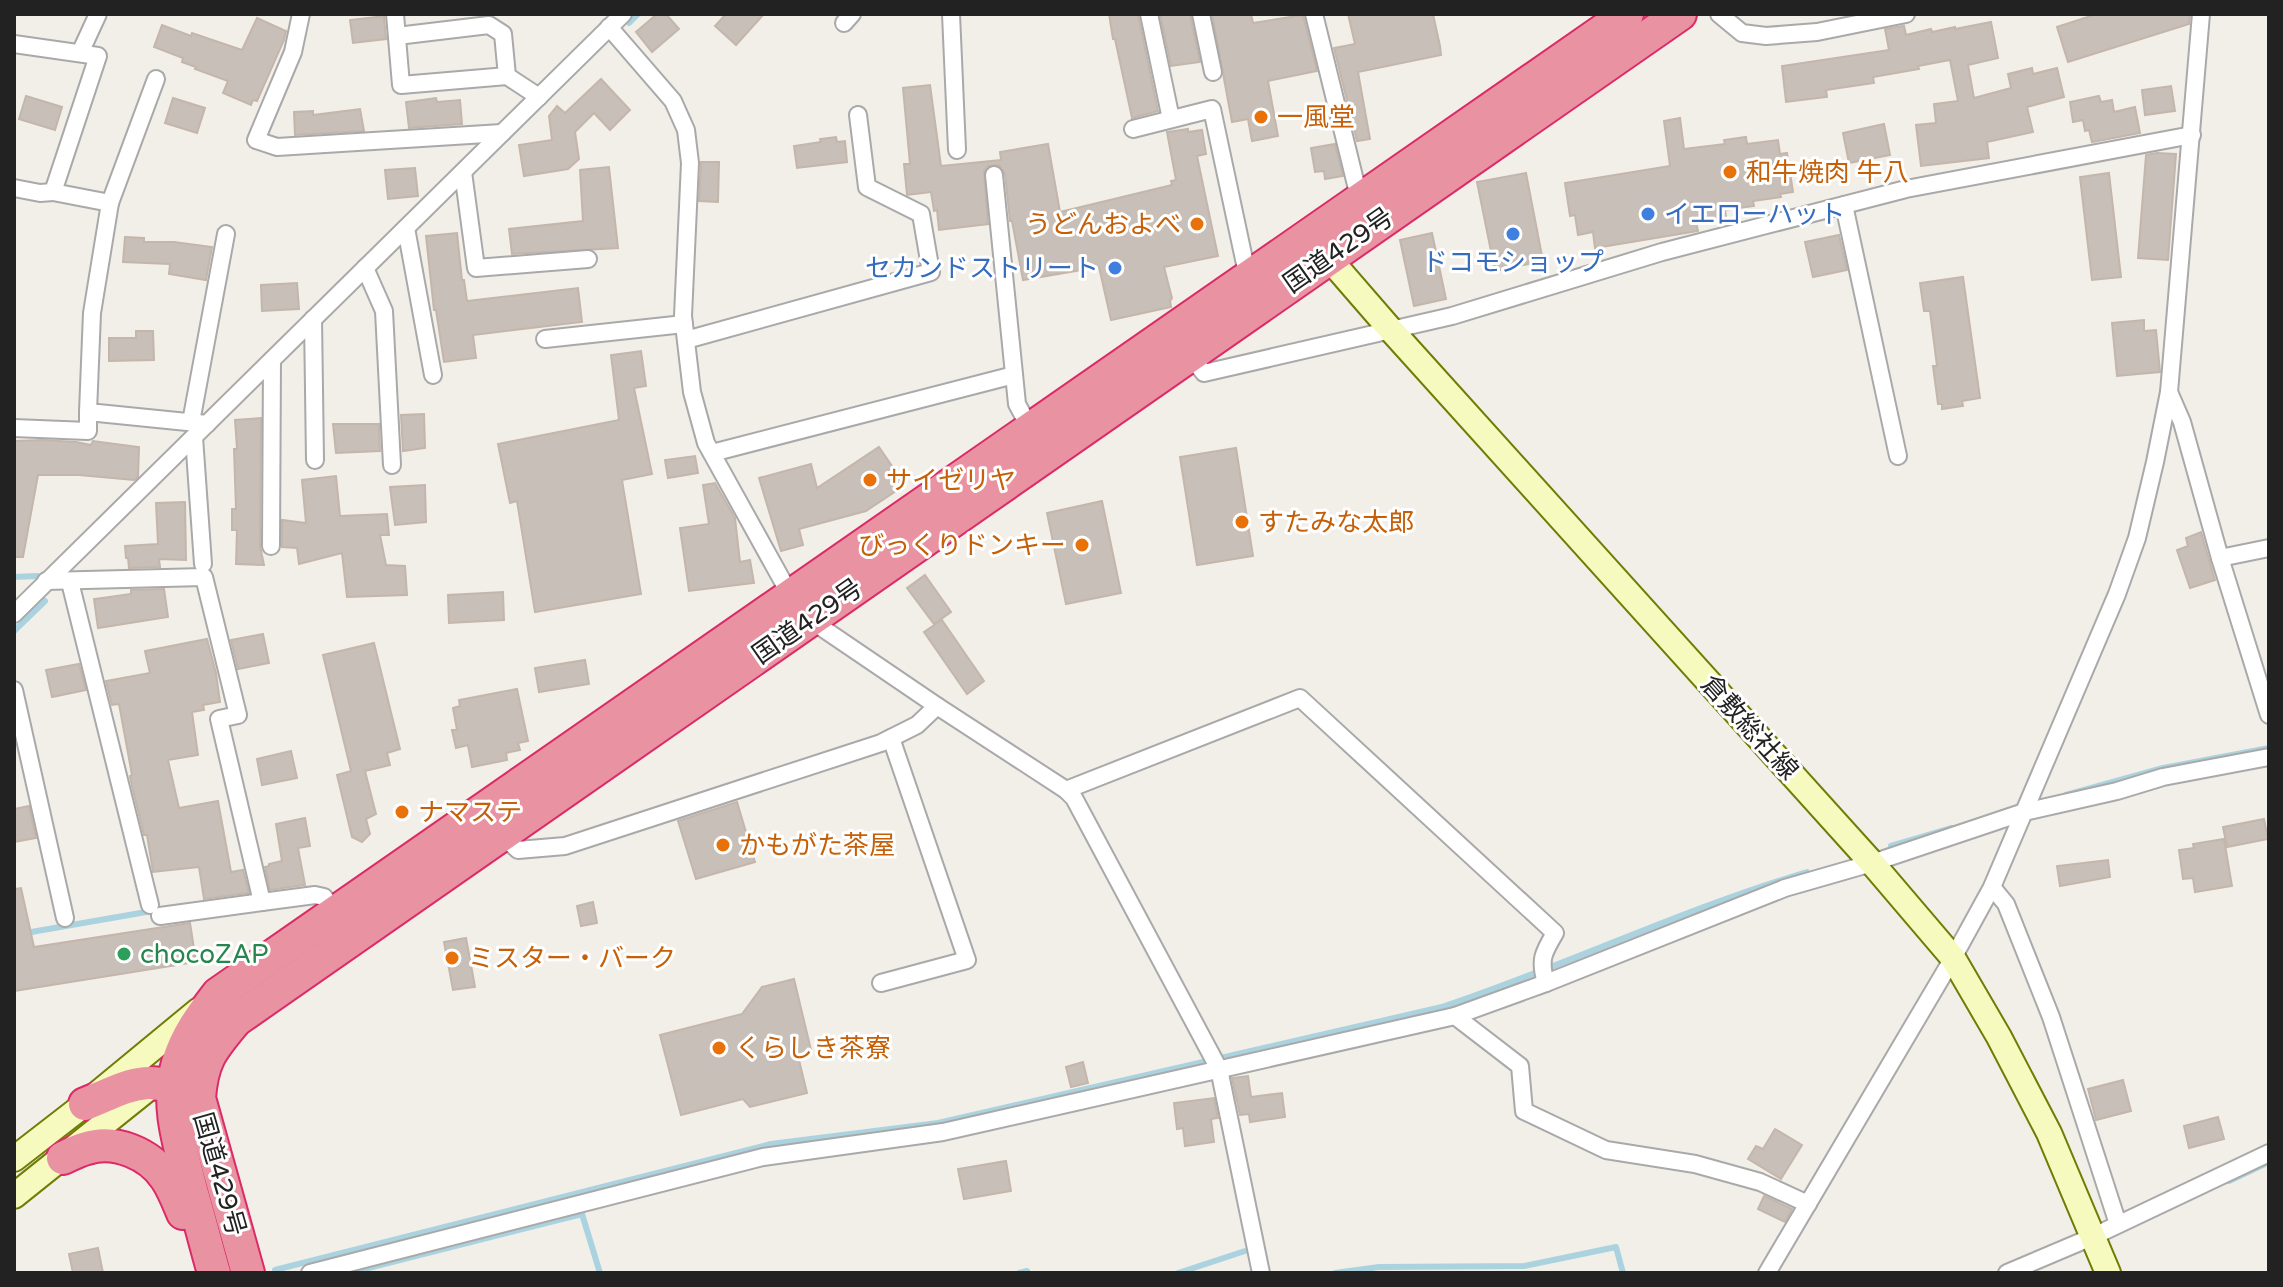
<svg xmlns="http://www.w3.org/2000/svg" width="2283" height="1287" font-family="'Varela Round','Noto Sans JP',sans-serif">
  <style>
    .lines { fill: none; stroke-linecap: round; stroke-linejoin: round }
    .stream { stroke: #aad3df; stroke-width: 6 }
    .building { fill: #c7bfb8; stroke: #c4b6ab; stroke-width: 2 }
    .street-casing { stroke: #a9a9a9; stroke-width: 20 }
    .secondary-casing { stroke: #707d05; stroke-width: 28 }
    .highway-casing { stroke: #dc2a67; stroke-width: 36 }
    .street { stroke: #fff; stroke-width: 16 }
    .secondary { stroke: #f7fabf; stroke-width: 24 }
    .highway { stroke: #e892a2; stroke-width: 32 }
    .food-dot { fill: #e8710a; stroke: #fff; stroke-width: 3 }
    .shop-dot { fill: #3f7fe0; stroke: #fff; stroke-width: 3 }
    .leisure-dot { fill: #2e9e5b; stroke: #fff; stroke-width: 3 }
    .labels { text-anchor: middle; stroke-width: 6; stroke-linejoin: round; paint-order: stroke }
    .food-label { font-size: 26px; fill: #c56008; stroke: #fff; text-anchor: start }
    .shop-label { font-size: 26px; fill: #366cbe; stroke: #fff; text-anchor: start }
    .street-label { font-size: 26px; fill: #222; stroke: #fff }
    .leisure-label { font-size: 26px; fill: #27864d; stroke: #fff; text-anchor: start }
  </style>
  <rect width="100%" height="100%" fill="#f2efe9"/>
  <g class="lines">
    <!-- stream -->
    <g class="stream">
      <polyline points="629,23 638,14"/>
      <polyline points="14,577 37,576"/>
      <polyline points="14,631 45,601"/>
      <polyline points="2066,795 2163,768 2269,748"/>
      <polyline points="1891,846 1952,828"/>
      <polyline points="14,935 152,911"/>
      <polyline points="2229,1181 2269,1162"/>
      <path d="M275,1270L771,1144L938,1123L1442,1007C1565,966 1683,909 1807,872"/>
      <polyline points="349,1273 582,1214 600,1273"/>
      <polyline points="1019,1273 1027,1271 1028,1273"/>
      <polyline points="1178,1273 1245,1251"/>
      <polyline points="1335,1273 1379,1267 1524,1266 1616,1247 1623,1273"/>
    </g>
  </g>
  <!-- building -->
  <g class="building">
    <polygon points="657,14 666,14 679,29 652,52 636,32"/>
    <polygon points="726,14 764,14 736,45 715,26"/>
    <polygon points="1109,14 1138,14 1158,111 1132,118 1115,39 1113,39"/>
    <polygon points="1160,14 1190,14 1200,62 1171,66"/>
    <polygon points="1212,14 1251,14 1253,23 1303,15 1317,71 1268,81 1278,136 1252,141 1248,119 1232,122"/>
    <polygon points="1348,14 1433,14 1440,46 1441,55 1358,72 1370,139 1357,141 1334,48 1355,44"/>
    <polygon points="2097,14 2190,14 2189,24 2068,62 2057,27"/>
    <polygon points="384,16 386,39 353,43 350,20"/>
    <polygon points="257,18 286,31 284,40 257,101 253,100 251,105 223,93 228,81 195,69 196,67 182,62 183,58 154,47 162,25 191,36 192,33 242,50"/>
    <polygon points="1991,22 1998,58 1968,65 1974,98 2011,88 2008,74 2032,68 2033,74 2057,68 2064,97 2027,107 2033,132 1987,142 1989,158 1921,166 1916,125 1936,123 1934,104 1958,101 1950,60 1918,66 1919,69 1873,77 1874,83 1826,90 1827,97 1786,102 1782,66 1889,50 1885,29 1904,26 1906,35 1931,29 1932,32 1955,27 1955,29"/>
    <polygon points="601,79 630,110 610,130 594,113 575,132 579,159 568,169 524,176 519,145 552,140 549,116 557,106 565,113"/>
    <polygon points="930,85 941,166 1001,160 1000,152 1048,144 1060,212 1172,185 1171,181 1176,180 1167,132 1188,129 1188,132 1202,130 1206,154 1197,156 1218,256 1164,267 1172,298 1170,301 1171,307 1111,320 1099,267 1023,280 1012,221 1010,221 1005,174 999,165 988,166 984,171 988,224 939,230 937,210 934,211 931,192 907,195 904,164 910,164 903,88"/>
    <polygon points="2171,86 2175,111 2145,115 2142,90"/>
    <polygon points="26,96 62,107 55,130 19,119"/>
    <polygon points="2099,96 2101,102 2112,100 2114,112 2135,107 2140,133 2092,142 2089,130 2085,131 2083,120 2073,122 2070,102"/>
    <polygon points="173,98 205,108 197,133 165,123"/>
    <polygon points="436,98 437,102 460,100 462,124 409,128 406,102"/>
    <polygon points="360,109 364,131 295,135 294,112 313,111 313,115"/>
    <polygon points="1680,118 1684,149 1725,144 1724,140 1746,137 1747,144 1778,140 1780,154 1787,153 1793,192 1780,194 1781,197 1753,201 1754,206 1725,210 1726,217 1696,222 1698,231 1595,248 1593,232 1578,235 1575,215 1570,216 1565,183 1670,166 1664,121"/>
    <polygon points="1884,124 1890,155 1849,163 1843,133"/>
    <polygon points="836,137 837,142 845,141 847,162 797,168 794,146 821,142 820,139"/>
    <polygon points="1335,144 1343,176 1325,179 1324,171 1315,172 1311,148"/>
    <polygon points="2157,153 2176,154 2168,260 2138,258 2146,155"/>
    <polygon points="701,162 719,162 718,202 699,201"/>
    <polygon points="609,167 618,248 512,254 509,229 583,221 580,170"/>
    <polygon points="415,168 418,196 388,199 385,170"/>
    <polygon points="1526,173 1543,261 1495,271 1477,182"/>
    <polygon points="2109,173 2121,277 2092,280 2080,177"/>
    <polygon points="457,233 462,280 464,280 467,301 578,288 582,322 473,335 476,358 444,362 436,310 434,310 426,236"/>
    <polygon points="1432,233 1446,299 1414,306 1400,240"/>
    <polygon points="1839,235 1847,270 1813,277 1805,242"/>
    <polygon points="125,237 144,238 144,242 174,242 212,247 206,280 169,274 170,264 123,262"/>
    <polygon points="1963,277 1980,398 1962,401 1963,406 1942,409 1942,404 1938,404 1933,366 1937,366 1930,311 1924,311 1920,283"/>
    <polygon points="297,283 299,309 262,311 261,285"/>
    <polygon points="2144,320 2144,331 2156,330 2160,372 2117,376 2112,323"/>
    <polygon points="136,331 153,331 154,360 109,361 109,338 136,338"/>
    <polygon points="641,351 646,386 634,388 652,474 622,480 641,594 535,612 517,501 510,503 498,444 619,420 611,355"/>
    <polygon points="424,414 425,448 403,451 401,415"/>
    <polygon points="261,418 260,546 264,565 236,564 237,530 232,530 232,509 236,509 234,449 237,449 235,420"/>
    <polygon points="333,424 379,424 380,451 336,453"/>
    <polygon points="43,440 76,442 91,445 93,441 139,447 138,477 134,480 79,475 38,475 23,557 14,557 14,441"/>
    <polygon points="879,447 905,485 866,511 799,529 803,545 781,551 759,478 811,464 817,488"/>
    <polygon points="1236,448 1253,556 1197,565 1180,457"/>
    <polygon points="695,456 698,473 668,478 665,460"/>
    <polygon points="336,476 340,516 387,514 389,535 380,535 386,565 405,566 407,595 347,597 342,553 299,564 297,548 282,547 282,520 306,523 302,480"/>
    <polygon points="715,483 735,518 740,562 750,560 754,583 689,591 680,528 709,524 703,485"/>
    <polygon points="425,485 426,522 395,525 390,487"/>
    <polygon points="1102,501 1121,593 1066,604 1047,513"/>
    <polygon points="185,502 186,560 159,559 160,567 129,568 128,558 126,558 125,546 158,544 156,503"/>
    <polygon points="2201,532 2215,580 2190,588 2177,550 2188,546 2186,538"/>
    <polygon points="925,575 951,612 934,624 907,588"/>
    <polygon points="164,589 168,617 98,628 94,599 131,594 131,590"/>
    <polygon points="503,592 504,620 449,623 448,595"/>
    <polygon points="942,620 984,681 967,694 924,632"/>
    <polygon points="263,634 269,663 238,669 231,640"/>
    <polygon points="207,639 216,673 220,702 203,705 204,710 192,712 198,755 168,760 179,808 218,801 231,872 243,870 249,893 204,899 199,867 153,872 147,835 144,835 132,786 130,776 132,775 119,704 112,705 106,681 150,673 145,651"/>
    <polygon points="374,643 400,749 387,753 390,765 365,771 376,814 366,819 370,834 362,842 352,837 337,775 351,771 323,655"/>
    <polygon points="585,660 589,684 539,692 535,668"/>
    <polygon points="79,664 86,690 52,697 46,670"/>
    <polygon points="517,689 528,741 518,743 520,750 506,753 507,760 472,767 468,745 456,748 452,730 457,730 453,708 460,706 459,700"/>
    <polygon points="291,751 297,778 262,785 257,759"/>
    <polygon points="737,802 755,862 696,879 678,821"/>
    <polygon points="29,806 36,838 14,842 14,809"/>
    <polygon points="305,818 310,846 298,848 305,885 270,890 265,867 269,866 269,864 282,861 276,824"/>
    <polygon points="2264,819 2268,839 2227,847 2223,827"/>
    <polygon points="2224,839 2232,886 2195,892 2193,878 2183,879 2179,850 2194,848 2193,844"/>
    <polygon points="2108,860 2110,877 2060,886 2057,866"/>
    <polygon points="21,888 34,947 190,923 196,962 14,991 14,889"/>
    <polygon points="593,902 597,923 581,926 577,906"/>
    <polygon points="466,938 475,987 453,990 444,942"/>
    <polygon points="794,979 811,1050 799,1060 807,1093 750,1107 743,1099 681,1115 660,1035 742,1014 762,987"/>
    <polygon points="1083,1062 1088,1083 1071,1087 1066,1067"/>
    <polygon points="1248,1076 1251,1097 1282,1093 1285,1117 1250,1122 1249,1114 1240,1115 1232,1078"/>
    <polygon points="2123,1080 2131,1111 2096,1120 2088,1089"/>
    <polygon points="1214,1098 1218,1118 1211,1119 1214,1142 1185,1146 1183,1128 1177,1129 1174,1103"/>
    <polygon points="2218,1117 2224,1139 2189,1148 2184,1126"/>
    <polygon points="1775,1129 1802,1145 1781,1179 1748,1159 1756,1146 1763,1149"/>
    <polygon points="1006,1161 1011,1191 964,1199 958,1169"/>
    <polygon points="1764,1196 1792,1209 1785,1222 1758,1209"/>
    <polygon points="98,1248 103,1273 73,1273 69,1254"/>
  </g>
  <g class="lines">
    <defs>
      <g id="street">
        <polyline points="301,14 293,52 256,140 277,147 502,133"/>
        <polyline points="395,14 401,85 507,76 539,97"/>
        <polyline points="951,14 957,150"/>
        <polyline points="1149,14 1171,119"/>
        <polyline points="1201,14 1213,72"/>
        <polyline points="1314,14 1360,201"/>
        <polyline points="1719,14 1742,33 1766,36 1817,32 1906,14"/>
        <polyline points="844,23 852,14"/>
        <polyline points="609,27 673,101 686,130 690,163 683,316 692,392 706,443 792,598"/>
        <polyline points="397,36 489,25 503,34 507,76"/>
        <polyline points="14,44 98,56 53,192 110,203 92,313 88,412 207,424"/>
        <polyline points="80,53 98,14"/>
        <polyline points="1133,129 1212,109 1248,278"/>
        <polyline points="463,172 476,268 588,259"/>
        <polyline points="994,175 1017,404 1030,428"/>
        <polyline points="14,188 40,193 53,192"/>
        <polyline points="110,203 156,79"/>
        <polyline points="1844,205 1898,456"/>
        <polyline points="406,228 433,375"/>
        <polyline points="365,268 384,311 392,465"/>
        <polyline points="313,319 315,460"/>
        <polyline points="545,339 684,324"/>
        <polyline points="686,340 931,272 921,214 867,187 858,115"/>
        <polyline points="1188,353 1204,373 1452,316 1662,252 1906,189 2192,135"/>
        <polyline points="2169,392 2182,422 2220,558 2269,715"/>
        <polyline points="191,422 226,234"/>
        <polyline points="14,428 88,431 88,412"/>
        <polyline points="194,437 203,564"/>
        <polyline points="712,453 1014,375"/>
        <polyline points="271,546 272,360"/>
        <polyline points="2220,558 2269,548"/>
        <polyline points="46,581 204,577 238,715 219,719 262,902 315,895 324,897 336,912"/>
        <polyline points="70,582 150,905"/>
        <polyline points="14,614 623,14"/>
        <polyline points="806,617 937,706 1066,790 1074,798 1219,1069 1261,1273"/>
        <polyline points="14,690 65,918"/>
        <path d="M1066,790L1300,698L1555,933C1543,953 1539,960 1546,983"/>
        <polyline points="502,835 518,850 565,846 881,743 917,725 937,706"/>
        <polyline points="1992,887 2006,904 2051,1017 2118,1224"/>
        <polyline points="160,916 262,902"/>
        <polyline points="881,983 967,960 891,738"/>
        <polyline points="1455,1016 1520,1066 1524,1111 1606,1150 1695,1164 1760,1182 1808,1204"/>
        <polyline points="310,1273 763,1157 943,1132 1455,1016 1546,983 1785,888 1872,863 2024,812 2117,791 2163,777 2269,757"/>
        <polyline points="1767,1273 1953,958 1992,887 2117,594 2137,538 2155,462 2169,392 2201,14"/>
        <polyline points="2007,1273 2092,1237 2269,1153"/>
      </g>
      <g id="secondary">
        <polyline points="1319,247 1391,330 1872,863 1953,958 1999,1037 2049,1133 2108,1273"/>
        <polyline points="14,1159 85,1104 199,1010"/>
        <polyline points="14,1196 155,1083"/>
      </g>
      <g id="highway">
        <path d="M85,1104C130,1086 145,1072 192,1095"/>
        <path d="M63,1158C71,1154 79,1150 87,1148C115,1139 150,1154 166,1178C173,1188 178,1201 183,1213"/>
        <path d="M214,1273C206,1245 199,1217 191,1190C181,1149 165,1105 178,1063C186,1036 201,1016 218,994L1627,14"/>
        <path d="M248,1273L199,1098C202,1059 212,1049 236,1020L1680,14"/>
      </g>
    </defs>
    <!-- street casing -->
    <use href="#street" class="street-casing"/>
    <!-- secondary casing -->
    <use href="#secondary" class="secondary-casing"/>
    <!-- highway casing -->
    <use href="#highway" class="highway-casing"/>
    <!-- street -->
    <use href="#street" class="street"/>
    <!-- secondary -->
    <use href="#secondary" class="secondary"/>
    <!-- highway -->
    <use href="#highway" class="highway"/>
  </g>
  <!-- markers -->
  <g class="food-dot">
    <circle cx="1261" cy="117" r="8"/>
    <circle cx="1730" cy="172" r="8"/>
    <circle cx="1197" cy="224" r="8"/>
    <circle cx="870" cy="480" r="8"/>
    <circle cx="1242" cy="522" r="8"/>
    <circle cx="1082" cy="545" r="8"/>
    <circle cx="402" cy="812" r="8"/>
    <circle cx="723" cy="845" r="8"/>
    <circle cx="452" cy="958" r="8"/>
    <circle cx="719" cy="1048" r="8"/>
  </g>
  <g class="shop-dot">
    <circle cx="1648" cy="214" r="8"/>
    <circle cx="1513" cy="234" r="8"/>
    <circle cx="1115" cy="268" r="8"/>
  </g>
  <circle class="leisure-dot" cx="124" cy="954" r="8"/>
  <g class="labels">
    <!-- food labels -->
    <g class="food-label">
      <text x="1277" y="126">一風堂</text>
      <text x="1746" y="181">和牛焼肉 牛八</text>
      <text x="1181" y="233" text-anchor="end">うどんおよべ</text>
      <text x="886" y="489">サイゼリヤ</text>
      <text x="1258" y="531">すたみな太郎</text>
      <text x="1066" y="554" text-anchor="end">びっくりドンキー</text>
      <text x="418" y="821">ナマステ</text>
      <text x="739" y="854">かもがた茶屋</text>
      <text x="468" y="967">ミスター・バーク</text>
      <text x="735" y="1057">くらしき茶寮</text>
    </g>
    <!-- shop labels -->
    <g class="shop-label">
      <text x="1664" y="223">イエローハット</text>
      <text x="1513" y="271" text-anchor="middle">ドコモショップ</text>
      <text x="1099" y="277" text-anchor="end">セカンドストリート</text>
    </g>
    <!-- street labels -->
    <g class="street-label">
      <text transform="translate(1338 250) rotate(-35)" y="9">国道429号</text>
      <text transform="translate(807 621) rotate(-35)" y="9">国道429号</text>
      <text transform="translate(1750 727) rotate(48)" y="9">倉敷総社線</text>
      <text transform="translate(220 1174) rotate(74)" y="9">国道429号</text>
    </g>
    <!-- leisure labels -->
    <g class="leisure-label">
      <text x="140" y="963">chocoZAP</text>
    </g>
  </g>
  <!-- border -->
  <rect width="2283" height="1287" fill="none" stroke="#222222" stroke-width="32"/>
</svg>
